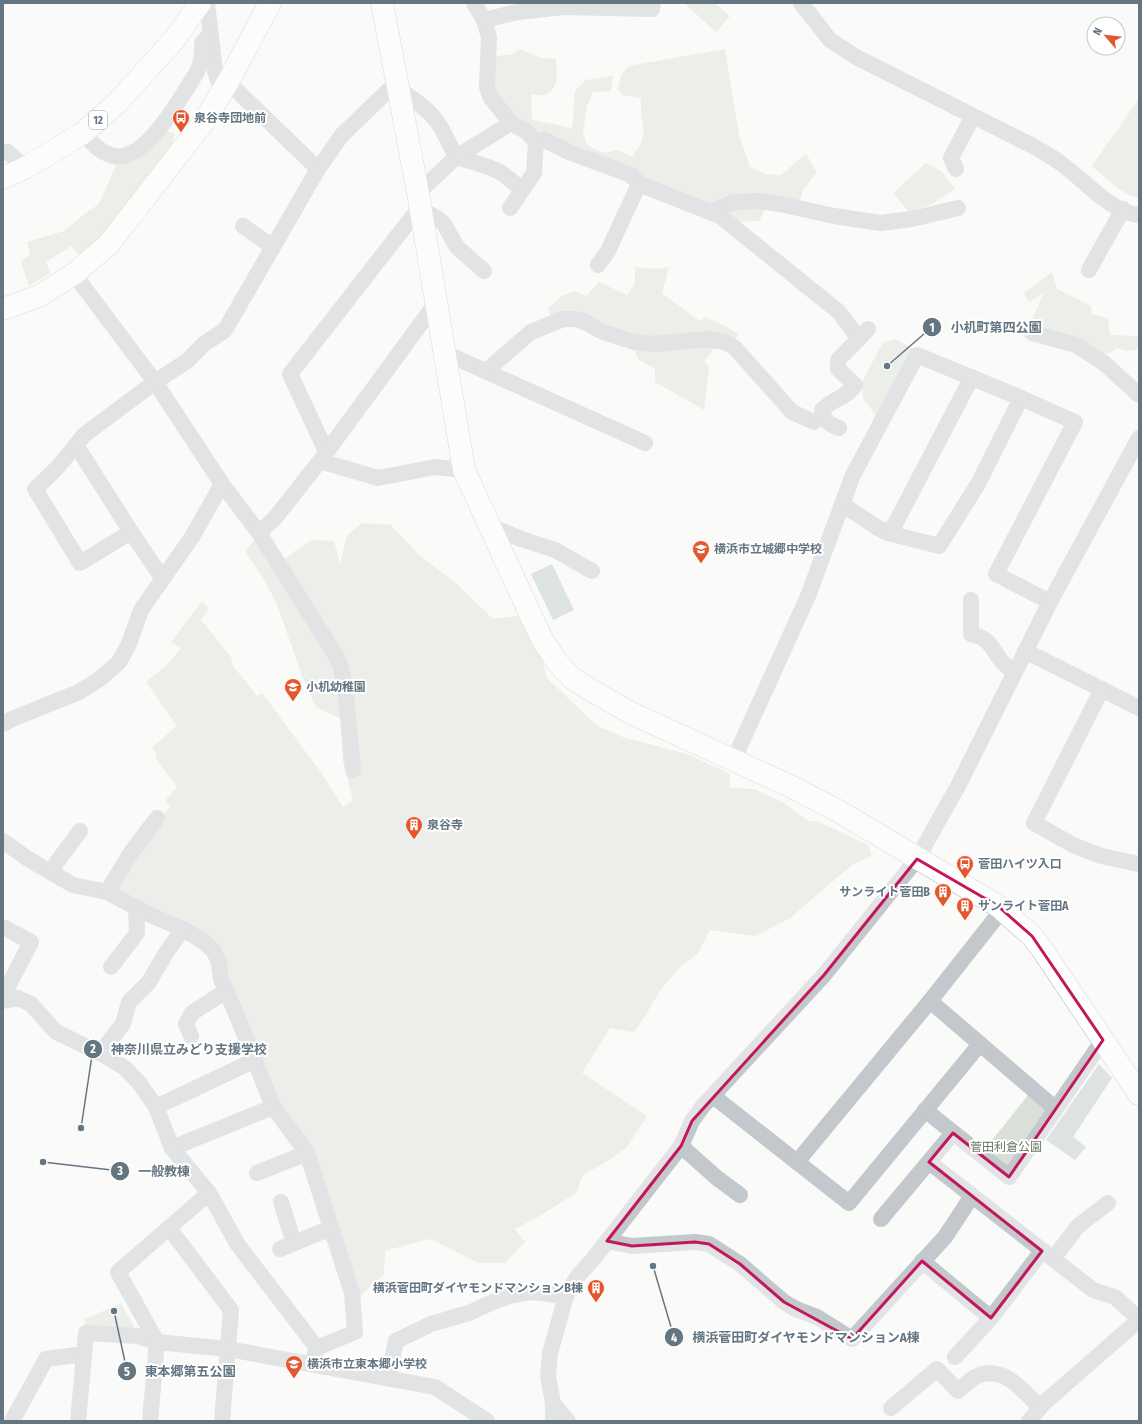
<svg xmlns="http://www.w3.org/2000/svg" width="1142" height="1424" font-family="'Fira Sans Condensed','Noto Sans JP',sans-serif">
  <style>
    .green { fill: #dadfd7 }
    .water { fill: #bbc7cb }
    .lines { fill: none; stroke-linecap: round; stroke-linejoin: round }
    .secondary-casing { stroke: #b3babf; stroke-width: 23 }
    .primary-casing { stroke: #b5babe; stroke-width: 23 }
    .street { stroke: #c3c8cc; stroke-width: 16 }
    .secondary { stroke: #fff; stroke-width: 22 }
    .primary { stroke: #fff; stroke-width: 22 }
    .marked { fill: none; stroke: #c2185b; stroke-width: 3; stroke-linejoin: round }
    .labels { text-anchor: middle; stroke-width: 4; stroke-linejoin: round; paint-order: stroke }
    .shield { fill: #fff; stroke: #939fa8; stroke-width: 1 }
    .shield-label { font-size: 11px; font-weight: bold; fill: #657683 }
    .poi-label { font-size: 12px; font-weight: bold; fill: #657683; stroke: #fff; text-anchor: start }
    .park-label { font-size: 12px; fill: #687a64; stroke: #fff }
    .leader { fill: none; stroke: #657683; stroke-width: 1.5 }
    .callout-dot { fill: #657683; stroke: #fff; stroke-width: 1.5 }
    .mark-label { font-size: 12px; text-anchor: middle; font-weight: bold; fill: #fff }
    .callout-label { font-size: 13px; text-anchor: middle; font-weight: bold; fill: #657683; stroke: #fff; stroke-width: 4; stroke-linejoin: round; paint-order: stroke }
  </style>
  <rect width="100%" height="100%" fill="#fafaf8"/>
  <!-- green -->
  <g class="green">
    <polygon points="684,3 715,3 730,16 716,32"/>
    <path d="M520,49L541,58L556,59C557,72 560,90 544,95C541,96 535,94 531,94L532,120L572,128L575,91L586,80L613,76L611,91L593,92L587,106L583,133L586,143L593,149L605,153L618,150L632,157L641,144L644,131L641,115V98L622,95L618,89L621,75L629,66L725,49L739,135L750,167L765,174L781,175L806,154L817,172L803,190L799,203L771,199L759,221L736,222L537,137L495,97L494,56L510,55Z"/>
    <path d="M1139,99V198C1122,195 1105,177 1092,166Z"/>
    <polygon points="162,128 175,134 170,151 111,227 83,258 71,246 46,262 50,273 29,286 21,262 30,255 27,242 64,231 82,216 99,204 117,163"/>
    <polygon points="926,163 941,171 955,189 930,205 909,212 893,193"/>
    <path d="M635,267L657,269L669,267L662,293L699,321L706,317L738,333L735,342L721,338L704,362L709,367L704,410L655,382V368C634,359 636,359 634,337L551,317L548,309L562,296L575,291L586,296L599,282L627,295L635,283Z"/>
    <polygon points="1052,272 1057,289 1091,306 1092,314 1108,319 1110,335 1139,336 1139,349 1127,351 1117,348 1107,354 1095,350 1067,336 1030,324 1044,293 1029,302 1024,293"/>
    <polygon points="895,339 913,349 876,416 863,398 862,382 883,342"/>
    <polygon points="362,523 391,525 420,556 456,583 493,619 518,616 541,655 547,678 597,726 625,738 687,754 730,774 729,788 754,789 782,802 809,821 819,822 868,845 872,856 853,864 790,918 756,936 710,930 698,953 680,967 661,989 648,1011 634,1032 610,1028 582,1073 647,1116 626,1148 606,1162 583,1175 576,1193 541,1215 515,1229 525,1242 505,1263 478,1263 437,1242 428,1239 385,1251 384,1274 360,1296 277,1101 217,949 113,890 170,806 165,801 177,787 155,757 157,754 152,747 177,726 146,682 166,666 181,648 171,642 202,601 209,609 201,620 231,657 233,666 257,696 262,693 320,771 343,807 353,800 343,762 341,719 316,707 302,676 277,604 263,578 245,551 255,540 274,568 295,551 312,540 334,541 340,564 347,536"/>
    <polygon points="1029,1094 1050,1110 1008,1170 985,1149"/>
    <polygon points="121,1303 136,1330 84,1325 85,1319"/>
  </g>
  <!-- water -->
  <g class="water">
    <polygon points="552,564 574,610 553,620 531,574"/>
    <polygon points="1099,1064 1112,1078 1073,1137 1086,1147 1075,1160 1046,1140"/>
  </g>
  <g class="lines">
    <defs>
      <g id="secondary">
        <polyline points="382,3 418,193 464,470 532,618 543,641 557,662 572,678 589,689 631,713 790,786 840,812 998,906 1032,936 1042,949 1139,1094"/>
        <polyline points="3,309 39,296 74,274 109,244 205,120 228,82 270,3"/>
      </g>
      <polyline id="primary" points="3,178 25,168 83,133 116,104 174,40 200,3"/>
    </defs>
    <!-- secondary casing -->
    <use href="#secondary" class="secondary-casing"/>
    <!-- primary casing -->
    <use href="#primary" class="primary-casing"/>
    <!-- street -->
    <g class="street">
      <polyline points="207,3 215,71 218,81 224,89"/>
      <polyline points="474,3 484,20 489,37 487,87 491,98 511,123"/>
      <path d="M801,3L830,40L856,57L1033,146C1041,151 1051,156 1059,162C1084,179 1108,211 1139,215"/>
      <polyline points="484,20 517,12 564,7 652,9 653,3"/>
      <polyline points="228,82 318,169"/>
      <path d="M398,89C411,98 425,106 435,119C444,130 449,144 456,157C472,162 489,165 503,174C510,179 516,185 522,190"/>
      <path d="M83,133C91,142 101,154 115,156C148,160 182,95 197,72C202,62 203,53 202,43L210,34"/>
      <polyline points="536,142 545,140 569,152 631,175 639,184"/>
      <polyline points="3,153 8,152 25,168"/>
      <polyline points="956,169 951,158 973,116"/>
      <polyline points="418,193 456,157 511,123 527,132 536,142 534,173 510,208"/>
      <polyline points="710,212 734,202 759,201 780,204 834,216 880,223 912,219 958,208"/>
      <polyline points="243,226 273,247"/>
      <polyline points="598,265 608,251 639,184 720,216 839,312 859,339"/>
      <polyline points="1089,270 1123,209"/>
      <polyline points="74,274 155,382 222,484 259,533 336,656 341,667 345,687 353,770"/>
      <polyline points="1032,333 1076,345 1104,363 1139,395"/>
      <polyline points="445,353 645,443"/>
      <polyline points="486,371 531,332 563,319 575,319 585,322 603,332 634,342 655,344 707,339 725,342 735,348 792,412 814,422"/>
      <path d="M839,428C828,424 824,421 822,410C832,399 847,398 855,385L838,369V360L868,329"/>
      <polyline points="76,445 56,469 35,489 80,563 131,532"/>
      <polyline points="326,451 290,374 413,216 420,209 437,218 444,224 457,247 484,271"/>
      <polyline points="320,461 378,478 435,467 464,470"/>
      <polyline points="842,504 878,528 888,533 939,546 978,484 1021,398"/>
      <polyline points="490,526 521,539 555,550 592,571"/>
      <polyline points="259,533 275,518 320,461 436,303"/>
      <polyline points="888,533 895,524 972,377"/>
      <polyline points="163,579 131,532 76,445 84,435 155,382 187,361 204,344 225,330 318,169 342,135 397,82"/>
      <path d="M971,600V634C993,639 991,650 1004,664C1007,667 1011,669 1015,672"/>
      <polyline points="1025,651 1139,708"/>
      <polyline points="1102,689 1034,823 1073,845 1101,856 1139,864"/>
      <polyline points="3,724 12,719 79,692 101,678 119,662 129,644 141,610 192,537 222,484"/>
      <polyline points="734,759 808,596 853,475 917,355 1021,398 1075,422 996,574 1050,602"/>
      <polyline points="3,841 28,859 73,885 107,892 148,914 183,929 204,942 213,950 219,962 221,979 242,1028 273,1107 307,1153 352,1293 355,1332 317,1348"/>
      <polyline points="51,872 57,862 80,831"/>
      <polyline points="107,892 132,851 157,818"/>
      <polyline points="3,927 31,942 3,996"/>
      <polyline points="111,967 137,933 136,908"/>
      <polyline points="3,1001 18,998 31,1004 56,1032 100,1053 125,1068 140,1084 156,1107 172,1148 209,1193 238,1245 317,1348 314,1357"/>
      <polyline points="930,1001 1056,1109"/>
      <polyline points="191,1036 186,1024 192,1013 226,991"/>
      <polyline points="100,1053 123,1024 129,1002 149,982 166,953 183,929"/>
      <polyline points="713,1096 849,1203 980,1044"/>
      <polyline points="156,1107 255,1060"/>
      <polyline points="925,1110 1009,1177 1103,1040"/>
      <polyline points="681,1146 717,1178 740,1195"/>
      <polyline points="172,1148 273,1107"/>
      <polyline points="797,1162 930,1001 1002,910"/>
      <polyline points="929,1162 1093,1290 1115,1297 1139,1319"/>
      <polyline points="257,1173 307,1153"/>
      <polyline points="281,1202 294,1243"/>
      <polyline points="881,1219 953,1133"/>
      <polyline points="169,1228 231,1310 222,1421"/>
      <polyline points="607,1241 632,1246 695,1242 709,1244 740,1264 784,1302 796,1309 817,1317 852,1339 945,1237 972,1196"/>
      <polyline points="280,1249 331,1228"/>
      <polyline points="1053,1259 1078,1226 1108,1203"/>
      <polyline points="922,1261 991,1318"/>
      <polyline points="955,1357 991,1318 1042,1251"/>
      <polyline points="388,1378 396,1341 431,1324 469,1313 495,1301 512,1295 532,1292 566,1296"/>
      <polyline points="553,1403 568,1421"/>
      <path d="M891,1408L937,1369L958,1391C963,1387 969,1381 975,1377C1002,1363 1023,1390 1040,1408"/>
      <polyline points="12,1421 46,1359 84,1354"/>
      <polyline points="78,1421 86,1333 138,1336 157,1342 228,1349 435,1387 487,1421"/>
      <polyline points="150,1421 157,1342 118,1272 209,1193"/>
      <polyline points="553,1421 553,1403 548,1376 550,1353 566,1296 577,1277 594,1258 681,1146 692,1121 703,1106 824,975 917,859 958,786 1050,602 1139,438"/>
      <polyline points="1029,1421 1044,1403 1139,1320"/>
    </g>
    <!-- secondary -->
    <use href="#secondary" class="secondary"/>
    <!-- primary -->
    <use href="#primary" class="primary"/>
  </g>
  <!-- marked area -->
  <path d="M0 0H1142V1424H0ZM917,859L998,906L1032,936L1103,1040L1009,1177L953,1133L929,1162L1042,1251L991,1318L922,1261L852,1339L784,1302L740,1264L709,1244L695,1242L632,1246L607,1241L681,1146L692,1121L824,975Z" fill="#fafaf8" fill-opacity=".55" fill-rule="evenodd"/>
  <path class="marked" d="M917,859L998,906L1032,936L1103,1040L1009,1177L953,1133L929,1162L1042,1251L991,1318L922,1261L852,1339L784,1302L740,1264L709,1244L695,1242L632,1246L607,1241L681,1146L692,1121L824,975Z"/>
  <!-- icons -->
  <defs>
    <symbol id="bus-pin" viewBox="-11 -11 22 30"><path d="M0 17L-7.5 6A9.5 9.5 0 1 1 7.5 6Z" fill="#e4572e" stroke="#fff"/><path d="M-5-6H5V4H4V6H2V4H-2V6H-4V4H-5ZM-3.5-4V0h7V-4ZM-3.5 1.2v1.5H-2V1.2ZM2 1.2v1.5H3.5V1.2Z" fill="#fff"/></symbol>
    <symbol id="school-pin" viewBox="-11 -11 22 30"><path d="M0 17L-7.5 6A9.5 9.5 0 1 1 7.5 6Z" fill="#e4572e" stroke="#fff"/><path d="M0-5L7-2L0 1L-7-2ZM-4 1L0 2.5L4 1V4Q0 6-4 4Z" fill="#fff"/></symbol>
    <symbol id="building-pin" viewBox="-11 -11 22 30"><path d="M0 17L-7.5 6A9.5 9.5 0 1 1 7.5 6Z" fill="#e4572e" stroke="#fff"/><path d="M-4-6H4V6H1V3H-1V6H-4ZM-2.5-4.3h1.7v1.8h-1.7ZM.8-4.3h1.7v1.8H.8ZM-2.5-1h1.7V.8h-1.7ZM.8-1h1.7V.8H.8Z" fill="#fff"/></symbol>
  </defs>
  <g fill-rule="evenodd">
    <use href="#bus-pin" x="171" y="108" width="20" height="27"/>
    <use href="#school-pin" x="691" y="539" width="20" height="27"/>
    <use href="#school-pin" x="283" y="677" width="20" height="27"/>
    <use href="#building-pin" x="404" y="815" width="20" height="27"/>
    <use href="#bus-pin" x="955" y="854" width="20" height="27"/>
    <use href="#building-pin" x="933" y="882" width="20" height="27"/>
    <use href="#building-pin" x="955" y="896" width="20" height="27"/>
    <use href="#building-pin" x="586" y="1278" width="20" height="27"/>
    <use href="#school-pin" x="284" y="1354" width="20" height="27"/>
  </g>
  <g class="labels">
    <!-- shield labels -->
    <rect class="shield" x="89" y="111" width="18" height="18" rx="3"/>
    <g class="shield-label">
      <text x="98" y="124">12</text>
    </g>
    <!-- poi labels -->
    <g class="poi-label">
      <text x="194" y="122">泉谷寺団地前</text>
      <text x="714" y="553">横浜市立城郷中学校</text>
      <text x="306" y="691">小机幼稚園</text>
      <text x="427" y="829">泉谷寺</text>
      <text x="978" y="868">菅田ハイツ入口</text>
      <text x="930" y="896" text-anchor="end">サンライト菅田B</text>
      <text x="978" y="910">サンライト菅田A</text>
      <text x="583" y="1292" text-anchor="end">横浜菅田町ダイヤモンドマンションB棟</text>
      <text x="307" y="1368">横浜市立東本郷小学校</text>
    </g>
    <!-- park labels -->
    <g class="park-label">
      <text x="1006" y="1151">菅田利倉公園</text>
    </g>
  </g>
  <!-- callouts -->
  <path class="leader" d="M887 366L932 327M81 1128L93 1049M43 1162L120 1171M653 1266L674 1337M114 1311L127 1371"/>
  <g class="callout-dot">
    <circle cx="887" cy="366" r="4"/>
    <circle cx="81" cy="1128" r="4"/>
    <circle cx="43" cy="1162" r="4"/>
    <circle cx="653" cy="1266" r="4"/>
    <circle cx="114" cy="1311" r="4"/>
    <circle cx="932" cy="327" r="10"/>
    <circle cx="93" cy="1049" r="10"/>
    <circle cx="120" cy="1171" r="10"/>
    <circle cx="674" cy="1337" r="10"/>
    <circle cx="127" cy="1371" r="10"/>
  </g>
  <g class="mark-label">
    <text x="932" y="332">1</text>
    <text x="93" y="1053">2</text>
    <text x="120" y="1175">3</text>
    <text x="674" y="1342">4</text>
    <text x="127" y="1376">5</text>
  </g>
  <g class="callout-label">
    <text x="996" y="332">小机町第四公園</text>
    <text x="189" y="1054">神奈川県立みどり支援学校</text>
    <text x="164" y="1176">一般教棟</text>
    <text x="806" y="1342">横浜菅田町ダイヤモンドマンションA棟</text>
    <text x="190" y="1376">東本郷第五公園</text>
  </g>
  <!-- border -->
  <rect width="1142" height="1424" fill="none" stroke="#657683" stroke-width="8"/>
  <!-- north arrow -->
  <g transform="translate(1106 36) rotate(298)"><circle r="19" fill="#ffffff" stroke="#c1c8cd"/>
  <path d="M0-3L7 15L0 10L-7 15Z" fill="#e4572e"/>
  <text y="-6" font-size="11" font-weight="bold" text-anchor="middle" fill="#657683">N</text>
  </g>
</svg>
